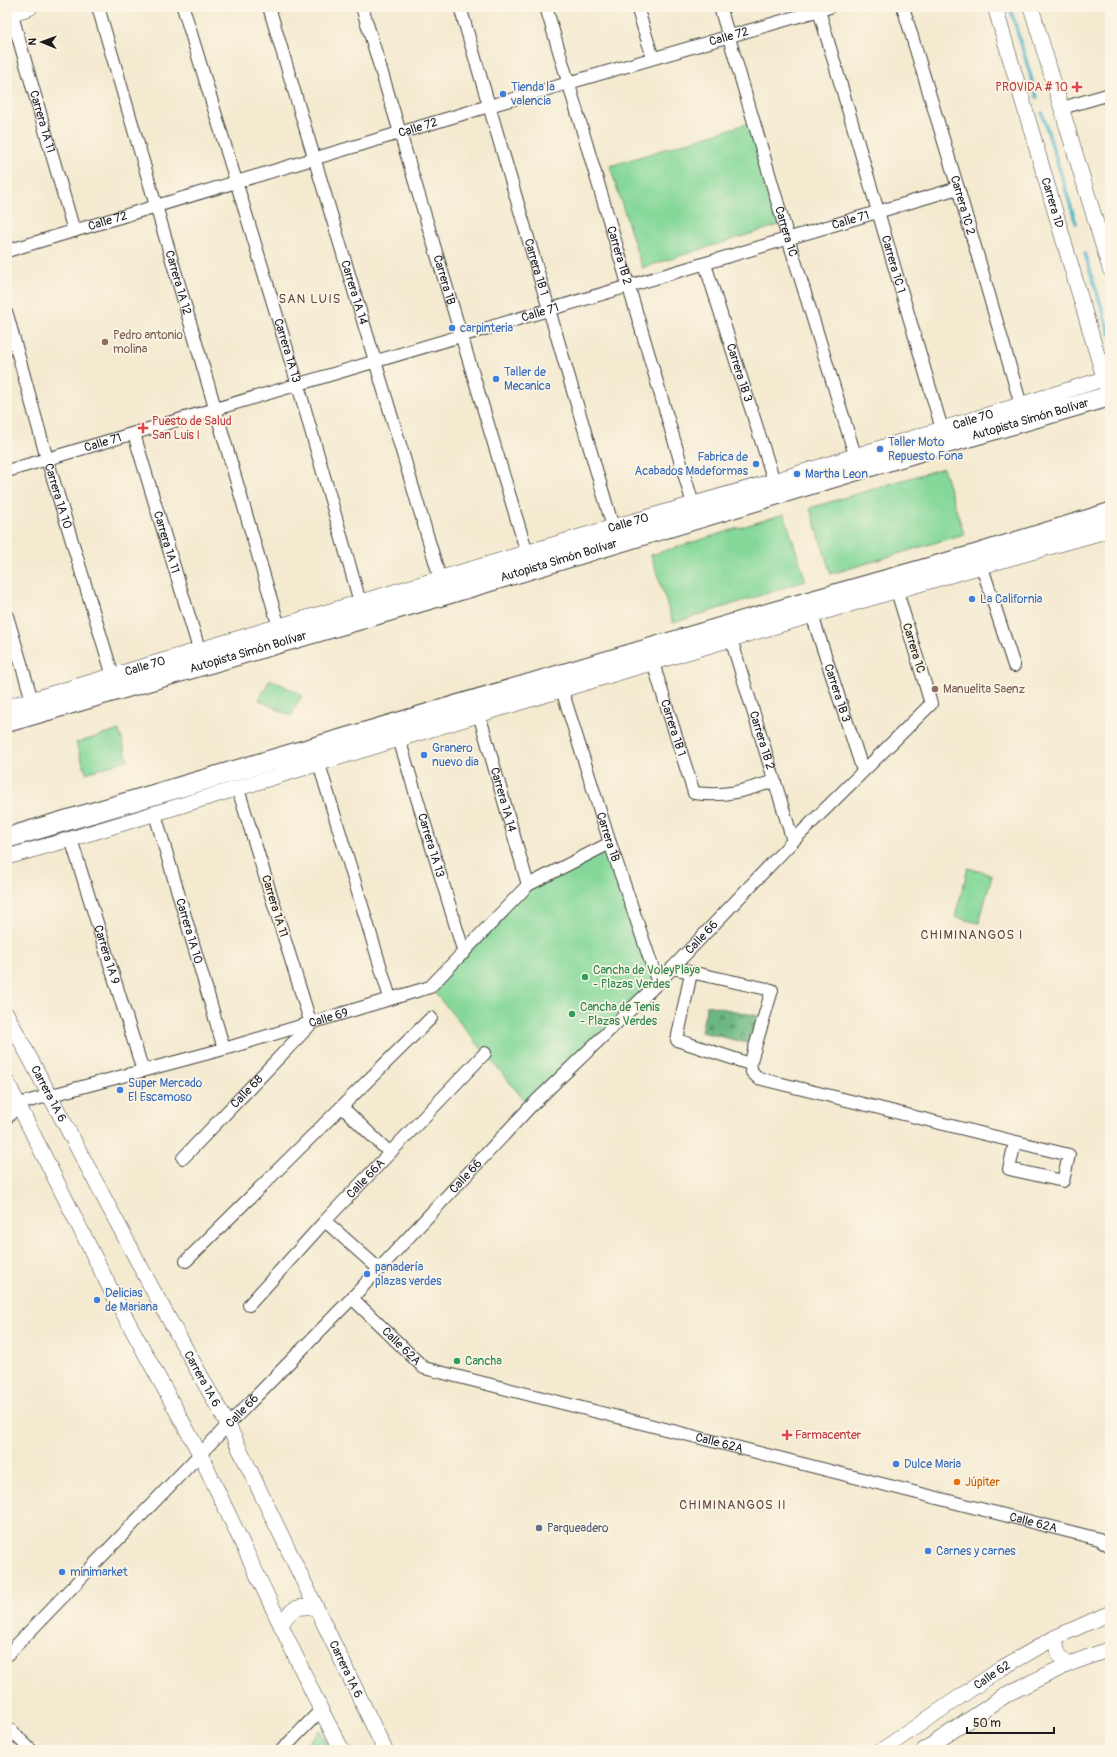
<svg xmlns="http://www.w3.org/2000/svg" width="1117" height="1757" font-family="Pangolin,sans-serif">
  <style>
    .forest { fill: url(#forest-firs); stroke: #446a4f }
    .green { fill: #86d89a; stroke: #517a5b }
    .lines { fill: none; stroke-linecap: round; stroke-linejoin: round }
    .stream { stroke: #4bb3c9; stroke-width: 3.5 }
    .minor-casing { stroke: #3c3b37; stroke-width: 14 }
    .tertiary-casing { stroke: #3c3b37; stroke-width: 16 }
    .secondary-casing { stroke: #3c3b37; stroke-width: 18 }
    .trunk-casing { stroke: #3c3b37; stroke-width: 22 }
    .minor { stroke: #fff; stroke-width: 12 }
    .tertiary { stroke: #fff; stroke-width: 15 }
    .secondary { stroke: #fff; stroke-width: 17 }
    .trunk { stroke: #fff; stroke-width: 20 }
    .health-dot { fill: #e0444e; stroke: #fcf5e5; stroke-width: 1.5 }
    .shop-dot { fill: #3f7fe0; stroke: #fcf5e5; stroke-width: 1.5 }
    .education-dot { fill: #8d6e63; stroke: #fcf5e5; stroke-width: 1.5 }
    .leisure-dot { fill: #2e9e5b; stroke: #fcf5e5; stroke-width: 1.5 }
    .food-dot { fill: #e8710a; stroke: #fcf5e5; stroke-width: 1.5 }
    .service-dot { fill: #5c6f8a; stroke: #fcf5e5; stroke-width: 1.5 }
    .labels { text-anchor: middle; stroke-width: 3.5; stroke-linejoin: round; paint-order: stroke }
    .street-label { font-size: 12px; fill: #1c1c1c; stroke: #fcf5e5 }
    .shop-label { font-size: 12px; fill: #366cbe; stroke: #fcf5e5; text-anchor: start }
    .health-label { font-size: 12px; fill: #be3a42; stroke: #fcf5e5; text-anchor: start }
    .education-label { font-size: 12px; fill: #785e54; stroke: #fcf5e5; text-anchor: start }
    .leisure-label { font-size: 12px; fill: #27864d; stroke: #fcf5e5; text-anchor: start }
    .food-label { font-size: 12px; fill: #c56008; stroke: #fcf5e5; text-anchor: start }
    .service-label { font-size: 12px; fill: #4e5e75; stroke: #fcf5e5; text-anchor: start }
    .neighbourhood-label { font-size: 13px; letter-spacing: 1px; fill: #624842; stroke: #fcf5e5 }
  </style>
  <defs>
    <pattern id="forest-firs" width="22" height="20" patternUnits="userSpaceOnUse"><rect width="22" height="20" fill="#6cb882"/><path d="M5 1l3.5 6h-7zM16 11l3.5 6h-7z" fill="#58956a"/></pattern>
  </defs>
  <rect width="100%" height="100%" fill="#fcf5e5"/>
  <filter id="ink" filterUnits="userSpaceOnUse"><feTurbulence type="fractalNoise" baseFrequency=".025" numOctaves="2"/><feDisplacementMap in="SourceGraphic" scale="8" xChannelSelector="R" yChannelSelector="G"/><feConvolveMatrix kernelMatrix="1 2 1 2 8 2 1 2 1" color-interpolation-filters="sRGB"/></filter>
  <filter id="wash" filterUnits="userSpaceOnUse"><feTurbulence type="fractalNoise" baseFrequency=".012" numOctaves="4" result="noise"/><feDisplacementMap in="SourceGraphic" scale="16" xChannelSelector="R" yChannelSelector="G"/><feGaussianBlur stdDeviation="0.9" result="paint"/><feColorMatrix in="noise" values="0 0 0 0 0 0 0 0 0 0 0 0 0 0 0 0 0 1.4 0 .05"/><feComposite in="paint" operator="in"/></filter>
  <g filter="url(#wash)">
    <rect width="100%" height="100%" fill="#f4ead0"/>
    <!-- forest -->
    <polygon class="forest" points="707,1005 758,1016 752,1044 701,1032"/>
    <!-- green -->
    <g class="green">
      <polygon points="749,123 782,224 642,268 610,166"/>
      <polygon points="943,468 964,534 831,574 810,508"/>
      <polygon points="784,514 806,581 673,623 651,555"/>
      <polygon points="270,679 302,695 291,716 259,700"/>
      <polygon points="119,730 128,760 86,773 76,743"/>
      <polygon points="610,843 658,983 530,1107 430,987 528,885"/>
      <polygon points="968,868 992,875 979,923 955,917"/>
      <polygon points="320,1730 330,1750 301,1750"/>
    </g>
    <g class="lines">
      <!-- stream -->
      <g class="stream">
        <polyline points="1010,7 1037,97"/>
        <polyline points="1042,113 1076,223"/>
        <polyline points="1085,254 1110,334"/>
      </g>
    </g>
  </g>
  <g filter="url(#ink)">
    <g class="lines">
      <defs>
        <g id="minor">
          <path id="s1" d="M98,7L279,627"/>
          <path id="s2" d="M183,7L298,385L360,602"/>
          <path id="s3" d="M269,7L440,578"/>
          <path id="s4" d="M362,7L527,553"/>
          <path id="s5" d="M460,7L613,527"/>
          <path id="s6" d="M546,7L693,504"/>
          <polyline points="637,7 653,58"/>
          <path id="s7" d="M720,7L788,238L855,455"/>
          <path id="s8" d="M818,7L942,429"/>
          <path id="s9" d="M903,7L958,188L1021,405"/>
          <path id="s10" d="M11,12L74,231"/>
          <polyline points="1062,108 1110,94"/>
          <path id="s11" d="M7,251L489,106L830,7"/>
          <path id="s12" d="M705,264L774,481"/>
          <path id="s13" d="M7,314L47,459L113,676"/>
          <path id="s14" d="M134,434L202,659"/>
          <path id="s15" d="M7,471L958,188"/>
          <polyline points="982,567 1014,666"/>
          <path id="s16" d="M812,615L863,771"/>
          <polyline points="7,616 32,700"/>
          <path id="s17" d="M731,639L793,841"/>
          <path id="s18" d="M653,663L694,793C727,797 744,791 774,781"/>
          <path id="s19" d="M562,690L610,843L658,983"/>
          <path id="s20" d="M479,714L528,885"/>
          <path id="s21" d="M399,739L464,953"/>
          <polyline points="319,764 390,998"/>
          <path id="s22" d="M155,814L224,1049"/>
          <path id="s23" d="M71,839L143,1071"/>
          <polyline points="672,968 772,990 750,1064 752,1072 758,1078 1069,1155 1063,1181 1009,1169 1015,1142"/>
          <polyline points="691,973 677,1040 750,1064"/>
          <polyline points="342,1107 390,1153"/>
          <path id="s24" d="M7,1118L18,1104L224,1049L430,987L528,885L610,843"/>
          <path id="s25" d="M183,1158L311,1024L238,789"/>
          <polyline points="325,1221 379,1269"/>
          <polyline points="186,1261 431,1018"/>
          <path id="s26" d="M352,1298L424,1368L1099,1539L1110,1546"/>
          <path id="s27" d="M249,1305L325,1221L485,1053"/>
          <path id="s28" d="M7,1655L228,1425L352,1298L530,1107L658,983L793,841L931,704L897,591"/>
          <polyline points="7,1727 31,1750"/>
          <polyline points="282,1750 321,1710"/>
        </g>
        <g id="tertiary">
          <path id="s29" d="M995,7L1107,388"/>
          <polyline points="1031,7 1110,269"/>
          <path id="s30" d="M7,707L613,527L774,481L1110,377"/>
          <path d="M7,857L71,839C416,734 762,627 1110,530"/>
          <path id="s31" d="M7,1015L154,1292L228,1425L385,1750"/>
          <polyline points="7,1082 114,1296 200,1454 321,1710 342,1750"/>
          <path d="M281,1625C291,1608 296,1606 315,1607"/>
          <path d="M1056,1637C1055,1650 1059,1658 1069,1664"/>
          <path id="s32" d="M882,1750L1002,1668L1056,1637L1110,1613"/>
          <polyline points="924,1750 1009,1693 1069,1664 1110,1649"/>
        </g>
        <polyline id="secondary" points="7,14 29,7"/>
        <g id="trunk">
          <path id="s33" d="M7,722L447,594L947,443L1110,396"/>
          <polyline points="7,838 808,602 978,554 1110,513"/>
        </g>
      </defs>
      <!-- minor casing -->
      <use href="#minor" class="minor-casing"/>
      <!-- tertiary casing -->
      <use href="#tertiary" class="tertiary-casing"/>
      <!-- secondary casing -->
      <use href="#secondary" class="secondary-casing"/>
      <!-- trunk casing -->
      <use href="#trunk" class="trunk-casing"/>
      <!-- minor -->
      <use href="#minor" class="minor"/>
      <!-- tertiary -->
      <use href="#tertiary" class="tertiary"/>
      <!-- secondary -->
      <use href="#secondary" class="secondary"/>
      <!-- trunk -->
      <use href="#trunk" class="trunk"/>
    </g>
  </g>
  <!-- markers -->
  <g class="health-dot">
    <path d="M1075 81h4v4h4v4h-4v4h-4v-4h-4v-4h4z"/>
    <path d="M141 422h4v4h4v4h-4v4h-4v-4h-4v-4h4z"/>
    <path d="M785 1429h4v4h4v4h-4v4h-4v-4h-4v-4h4z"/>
  </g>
  <g class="shop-dot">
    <circle cx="503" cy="94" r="4"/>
    <circle cx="452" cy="328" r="4"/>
    <circle cx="496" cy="379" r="4"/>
    <circle cx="880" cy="449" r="4"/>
    <circle cx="756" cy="464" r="4"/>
    <circle cx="797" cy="474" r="4"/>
    <circle cx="972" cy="599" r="4"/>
    <circle cx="424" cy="755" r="4"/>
    <circle cx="120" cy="1090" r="4"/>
    <circle cx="367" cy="1274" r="4"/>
    <circle cx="97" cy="1300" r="4"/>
    <circle cx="896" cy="1464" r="4"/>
    <circle cx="928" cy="1551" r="4"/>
    <circle cx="62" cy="1572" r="4"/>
  </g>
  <g class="education-dot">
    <circle cx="105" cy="342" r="4"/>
    <circle cx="935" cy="689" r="4"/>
  </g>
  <g class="leisure-dot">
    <circle cx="585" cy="977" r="4"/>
    <circle cx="572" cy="1014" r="4"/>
    <circle cx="457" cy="1361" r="4"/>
  </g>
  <circle class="food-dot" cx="957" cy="1482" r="4"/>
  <circle class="service-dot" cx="539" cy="1528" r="4"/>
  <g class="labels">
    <!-- street labels -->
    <g class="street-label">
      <text dy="4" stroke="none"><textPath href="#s11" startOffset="753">Calle 72</textPath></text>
      <text dy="4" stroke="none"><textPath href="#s10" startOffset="114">Carrera 1A 11</textPath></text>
      <text dy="4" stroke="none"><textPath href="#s11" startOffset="429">Calle 72</textPath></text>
      <text dy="4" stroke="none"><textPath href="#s29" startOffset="204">Carrera 1D</textPath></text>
      <text dy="4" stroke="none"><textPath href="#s9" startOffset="207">Carrera 1C 2</textPath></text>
      <text dy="4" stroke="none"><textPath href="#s15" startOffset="880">Calle 71</textPath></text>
      <text dy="4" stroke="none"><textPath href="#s11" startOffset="105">Calle 72</textPath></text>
      <text dy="4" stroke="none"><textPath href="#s7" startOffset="234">Carrera 1C</textPath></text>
      <text dy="4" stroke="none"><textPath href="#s6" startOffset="259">Carrera 1B 2</textPath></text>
      <text dy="4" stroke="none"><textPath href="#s8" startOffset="268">Carrera 1C 1</textPath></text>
      <text dy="4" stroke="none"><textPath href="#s5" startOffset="271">Carrera 1B 1</textPath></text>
      <text dy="4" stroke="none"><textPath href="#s4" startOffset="285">Carrera 1B</textPath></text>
      <text dy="4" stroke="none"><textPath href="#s1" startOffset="287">Carrera 1A 12</textPath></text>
      <text dy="4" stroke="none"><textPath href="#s3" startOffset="298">Carrera 1A 14</textPath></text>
      <text dy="4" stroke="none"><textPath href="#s15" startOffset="556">Calle 71</textPath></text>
      <text dy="4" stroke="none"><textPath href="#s2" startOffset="359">Carrera 1A 13</textPath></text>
      <text dy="4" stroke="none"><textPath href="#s12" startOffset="114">Carrera 1B 3</textPath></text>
      <text dy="4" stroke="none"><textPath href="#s33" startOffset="1067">Autopista Simón Bolívar</textPath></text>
      <text dy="4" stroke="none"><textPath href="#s30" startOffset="1008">Calle 70</textPath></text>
      <text dy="4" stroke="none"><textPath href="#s15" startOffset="100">Calle 71</textPath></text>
      <text dy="4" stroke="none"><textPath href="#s13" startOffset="189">Carrera 1A 10</textPath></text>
      <text dy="4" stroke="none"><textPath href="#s30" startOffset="648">Calle 70</textPath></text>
      <text dy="4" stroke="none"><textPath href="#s14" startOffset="113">Carrera 1A 11</textPath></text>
      <text dy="4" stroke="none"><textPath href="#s33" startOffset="575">Autopista Simón Bolívar</textPath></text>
      <text transform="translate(914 648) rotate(73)" y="4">Carrera 1C</text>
      <text dy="4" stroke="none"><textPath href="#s33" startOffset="251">Autopista Simón Bolívar</textPath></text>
      <text dy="4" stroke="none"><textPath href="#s30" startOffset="144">Calle 70</textPath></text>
      <text dy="4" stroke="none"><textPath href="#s16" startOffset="82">Carrera 1B 3</textPath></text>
      <text dy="4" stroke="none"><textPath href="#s18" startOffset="68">Carrera 1B 1</textPath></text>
      <text dy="4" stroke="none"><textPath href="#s17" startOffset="106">Carrera 1B 2</textPath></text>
      <text dy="4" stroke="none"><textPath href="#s20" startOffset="89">Carrera 1A 14</textPath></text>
      <text dy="4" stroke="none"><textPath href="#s19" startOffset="154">Carrera 1B</textPath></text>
      <text dy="4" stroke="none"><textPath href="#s21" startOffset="111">Carrera 1A 13</textPath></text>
      <text transform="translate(275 906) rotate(73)" y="4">Carrera 1A 11</text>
      <text dy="4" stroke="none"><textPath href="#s22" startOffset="122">Carrera 1A 10</textPath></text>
      <text dy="4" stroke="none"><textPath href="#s28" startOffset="999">Calle 66</textPath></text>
      <text dy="4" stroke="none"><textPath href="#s23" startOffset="121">Carrera 1A 9</textPath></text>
      <text dy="4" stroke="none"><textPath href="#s24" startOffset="340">Calle 69</textPath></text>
      <text dy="4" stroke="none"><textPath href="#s25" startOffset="92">Calle 68</textPath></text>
      <text dy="4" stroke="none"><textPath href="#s31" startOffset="89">Carrera 1A 6</textPath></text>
      <text dy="4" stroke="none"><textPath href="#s28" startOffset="663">Calle 66</textPath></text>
      <text dy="4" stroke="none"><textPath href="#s27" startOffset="172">Calle 66A</textPath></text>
      <text dy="4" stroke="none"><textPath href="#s26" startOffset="69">Calle 62A</textPath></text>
      <text dy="4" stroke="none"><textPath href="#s31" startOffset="413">Carrera 1A 6</textPath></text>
      <text dy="4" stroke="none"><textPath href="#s28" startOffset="339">Calle 66</textPath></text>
      <text dy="4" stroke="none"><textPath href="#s26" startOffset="405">Calle 62A</textPath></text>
      <text dy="4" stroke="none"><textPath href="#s26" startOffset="729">Calle 62A</textPath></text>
      <text dy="4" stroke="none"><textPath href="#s31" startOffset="737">Carrera 1A 6</textPath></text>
      <text dy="4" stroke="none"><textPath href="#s32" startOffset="133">Calle 62</textPath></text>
    </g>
    <!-- shop labels -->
    <g class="shop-label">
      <text x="511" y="91">Tienda la<tspan x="511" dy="14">valencia</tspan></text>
      <text x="460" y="332">carpinteria</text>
      <text x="504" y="376">Taller de<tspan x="504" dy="14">Mecanica</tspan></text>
      <text x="888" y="446">Taller Moto<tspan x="888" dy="14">Repuesto Fona</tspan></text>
      <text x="748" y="461" text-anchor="end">Fabrica de<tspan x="748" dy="14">Acabados Madeformas</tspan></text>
      <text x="805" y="478">Martha Leon</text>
      <text x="980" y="603">La California</text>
      <text x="432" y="752">Granero<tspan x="432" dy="14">nuevo dia</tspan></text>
      <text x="128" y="1087">Super Mercado<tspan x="128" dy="14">El Escamoso</tspan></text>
      <text x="375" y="1271">panadería<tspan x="375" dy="14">plazas verdes</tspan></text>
      <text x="105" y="1297">Delicias<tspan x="105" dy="14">de Mariana</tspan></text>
      <text x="904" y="1468">Dulce Maria</text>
      <text x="936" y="1555">Carnes y carnes</text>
      <text x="70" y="1576">minimarket</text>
    </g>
    <!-- health labels -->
    <g class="health-label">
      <text x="1068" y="91" text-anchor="end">PROVIDA # 10</text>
      <text x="152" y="425">Puesto de Salud<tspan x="152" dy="14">San Luis I</tspan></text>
      <text x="795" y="1439">Farmacenter</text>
    </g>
    <!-- education labels -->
    <g class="education-label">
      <text x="113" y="339">Pedro antonio<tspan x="113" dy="14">molina</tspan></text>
      <text x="943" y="693">Manuelita Saenz</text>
    </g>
    <!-- leisure labels -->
    <g class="leisure-label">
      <text x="593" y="974">Cancha de VoleyPlaya<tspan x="593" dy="14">- Plazas Verdes</tspan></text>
      <text x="580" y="1011">Cancha de Tenis<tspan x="580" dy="14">- Plazas Verdes</tspan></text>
      <text x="465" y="1365">Cancha</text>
    </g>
    <!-- food labels -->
    <g class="food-label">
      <text x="965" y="1486">Júpiter</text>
    </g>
    <!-- service labels -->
    <g class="service-label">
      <text x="547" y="1532">Parqueadero</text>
    </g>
    <!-- neighbourhood labels -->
    <g class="neighbourhood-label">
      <text x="310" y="303">SAN LUIS</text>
      <text x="972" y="939">CHIMINANGOS I</text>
      <text x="733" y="1509">CHIMINANGOS II</text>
    </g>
  </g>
  <!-- margin -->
  <rect width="1117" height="1757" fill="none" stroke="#fcf5e5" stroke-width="24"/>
  <!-- north arrow -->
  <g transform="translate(42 42) rotate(271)" stroke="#fcf5e5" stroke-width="3" paint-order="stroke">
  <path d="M0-3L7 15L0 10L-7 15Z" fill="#1c1c1c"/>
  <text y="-6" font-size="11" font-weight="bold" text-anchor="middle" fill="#1c1c1c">N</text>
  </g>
  <!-- scale -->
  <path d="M967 1727v6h87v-6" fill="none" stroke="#1c1c1c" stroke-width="2"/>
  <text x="973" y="1727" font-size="12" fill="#1c1c1c" stroke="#fcf5e5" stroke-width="3" paint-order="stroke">50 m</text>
</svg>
